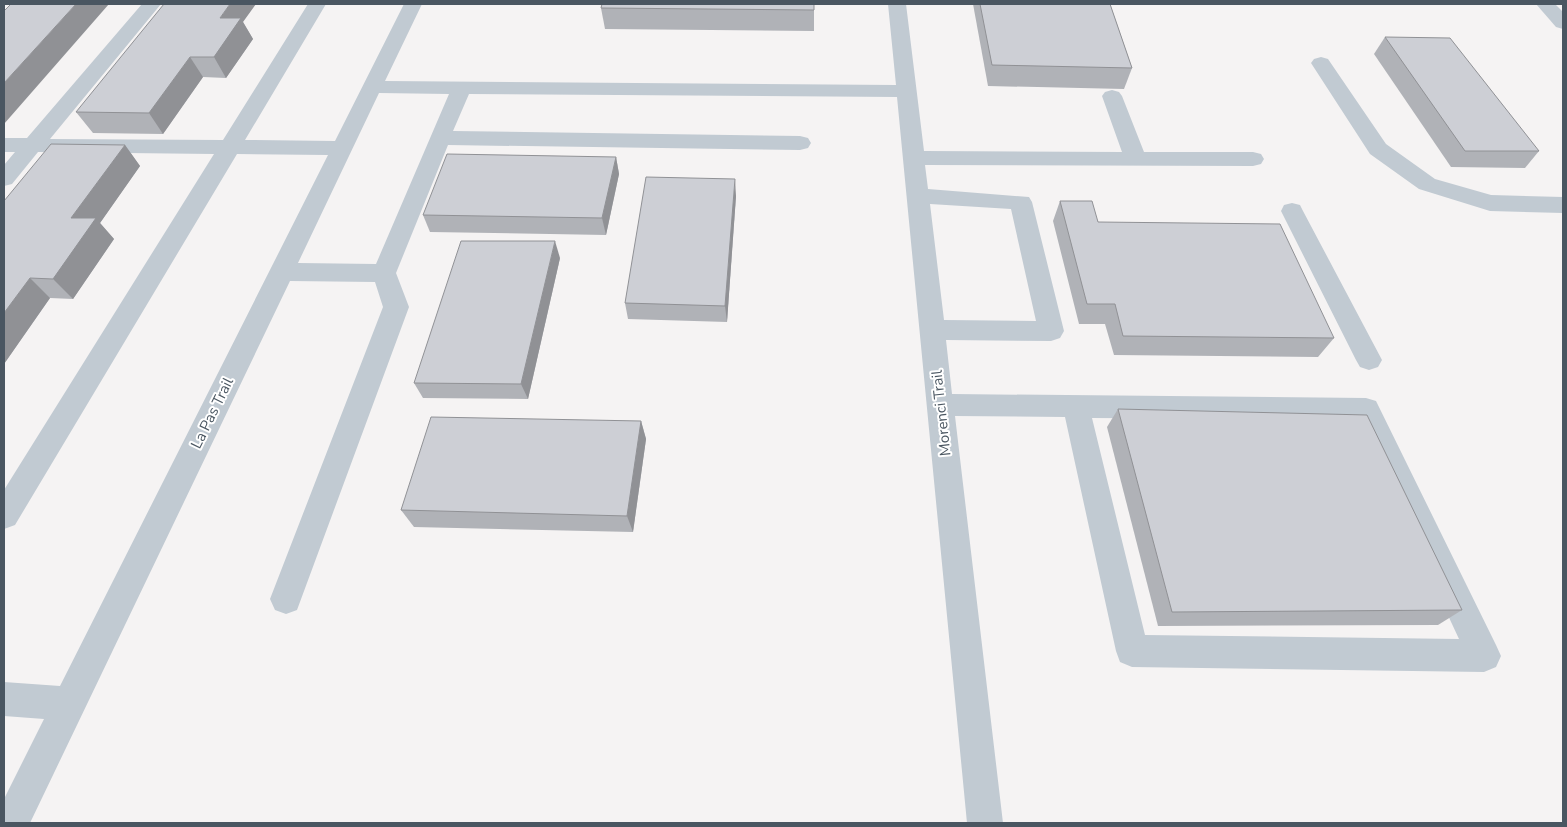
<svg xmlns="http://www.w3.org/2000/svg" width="1567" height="827" font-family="'Nunito Sans',sans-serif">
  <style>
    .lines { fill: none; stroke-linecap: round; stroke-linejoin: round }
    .minor { fill: #c1cad2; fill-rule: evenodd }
    .wall { fill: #b0b2b7 }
    .shaded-wall { fill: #909195 }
    .building { fill: #cdcfd5; stroke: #909195 }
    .labels { text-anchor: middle; stroke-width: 4; stroke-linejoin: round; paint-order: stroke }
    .street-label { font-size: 15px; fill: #4a5661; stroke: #fff }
  </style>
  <rect width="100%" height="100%" fill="#f5f3f3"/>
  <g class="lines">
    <!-- minor -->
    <g class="minor">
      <path d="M142,4H161L50,139L223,140L308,4H326L245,140L335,141L404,4H422L385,81L896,85L888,4H906L924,151L1122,152L1102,96L1105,92L1112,90L1119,92L1122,96L1144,152H1253L1261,154L1264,159L1261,164L1253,166L925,165L928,189L1029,197L1032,202L1064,331L1060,338L1051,341L946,340L952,394L1366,398L1376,401L1496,645L1501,656L1496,667L1484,672L1132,667L1120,662L1116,651L1065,417L955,416L1003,823H967L897,97L469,94L453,131L800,136L808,138L811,143L808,148L800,150L448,145L396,273L409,307L297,610L286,614L275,610L270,599L383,307L375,282L290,281L30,823H4V799L44,719L4,716V682L60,686L328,155L237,154L15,525L4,529V490L214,154L38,152L12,184L4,186V165L15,152H4V138H27ZM379,93L449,94L376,264L298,263ZM930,204L1011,209L1036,321L944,320ZM1092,418L1357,420L1459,639L1145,635Z"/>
      <polygon points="1536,4 1555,4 1563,12 1563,29 1556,27"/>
      <polygon points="1321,57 1328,59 1386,144 1435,179 1491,195 1563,197 1563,213 1490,211 1419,189 1370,154 1311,63 1314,59"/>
      <polygon points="1292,203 1300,205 1303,211 1382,360 1378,367 1369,370 1360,367 1356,360 1281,211 1284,205"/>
    </g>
  </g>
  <!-- wall -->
  <g class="wall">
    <polygon points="814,4 814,31 605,29 601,8"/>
    <polygon points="973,4 1110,4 1132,68 1124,89 988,86"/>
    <polygon points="243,22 253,39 226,78 203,77 163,134 93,133 76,112"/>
    <polygon points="1385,37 1539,151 1525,168 1451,167 1374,54"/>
    <polygon points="125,145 140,166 100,223 114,239 73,299 50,298 4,364 4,201"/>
    <polygon points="616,157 619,174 606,235 430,232 423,215"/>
    <polygon points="736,196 727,322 628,319 625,303"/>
    <polygon points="1060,201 1098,222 1334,338 1318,357 1114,355 1105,324 1079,324 1053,221"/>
    <polygon points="560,258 528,399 423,398 414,383"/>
    <polygon points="1118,409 1462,610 1438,625 1158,626 1107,427"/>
    <polygon points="641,421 646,439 633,532 414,527 401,510"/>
  </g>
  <!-- shaded-wall -->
  <g class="shaded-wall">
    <polygon points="76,4 109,4 4,124 4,83"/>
    <polygon points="230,4 256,4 243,22 253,39 226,78 214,57 220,18"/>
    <polygon points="190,57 203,77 163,134 149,113"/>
    <polygon points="125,145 140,166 100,223 114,239 73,299 53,279 71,218"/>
    <polygon points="616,157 619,174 606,235 602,218"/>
    <polygon points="735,179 736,196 727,322 725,306"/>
    <polygon points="555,241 560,258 528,399 521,384"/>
    <polygon points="30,278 50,298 4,364 4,313"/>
    <polygon points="641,421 646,439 633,532 627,516"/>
  </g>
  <!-- building -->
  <g class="building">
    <polygon points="11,4 76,4 4,83 4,11"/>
    <polygon points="164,4 230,4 220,18 241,18 214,57 190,57 149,113 76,112"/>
    <polygon points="602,4 814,4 814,10 601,8"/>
    <polygon points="980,4 1110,4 1132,68 992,65"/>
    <polygon points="1385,37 1450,38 1539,151 1465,151"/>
    <polygon points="51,144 125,145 71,218 96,218 53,279 30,278 4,313 4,201"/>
    <polygon points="447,154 616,157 602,218 423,215"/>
    <polygon points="646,177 735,179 725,306 625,303"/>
    <polygon points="1060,201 1092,201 1098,222 1280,224 1334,338 1123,336 1115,304 1087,304"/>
    <polygon points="461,241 555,241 521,384 414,383"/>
    <polygon points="1118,409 1367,415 1462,610 1172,612"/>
    <polygon points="431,417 641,421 627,516 401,510"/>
  </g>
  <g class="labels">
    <!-- street labels -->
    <g class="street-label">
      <text transform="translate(212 413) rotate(-64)" y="5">La Pas Trail</text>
      <text transform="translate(941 413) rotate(-96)" y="5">Morenci Trail</text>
    </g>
  </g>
  <!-- border -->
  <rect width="1567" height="827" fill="none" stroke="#4a5661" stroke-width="10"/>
</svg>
